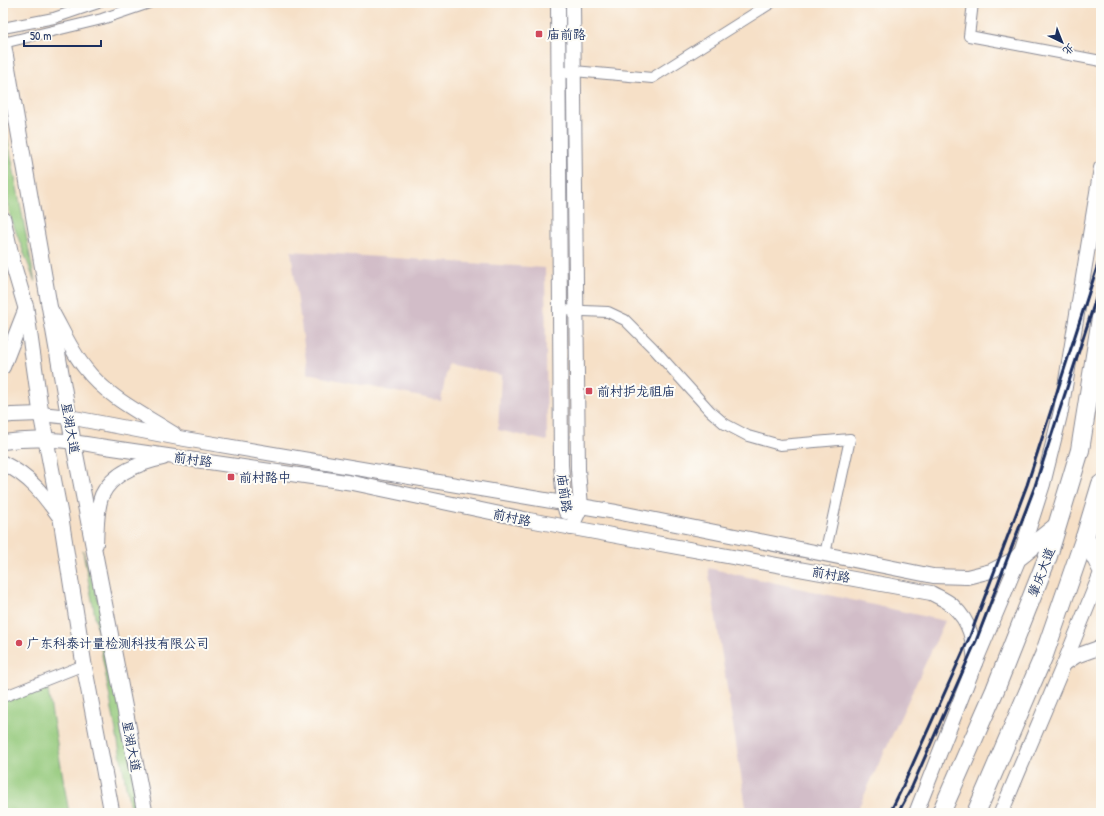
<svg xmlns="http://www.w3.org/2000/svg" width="1104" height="816" font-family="'Patrick Hand','LXGW WenKai TC',sans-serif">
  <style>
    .industrial { fill: #d2bdc8 }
    .green { fill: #94c97b; stroke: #587c6c }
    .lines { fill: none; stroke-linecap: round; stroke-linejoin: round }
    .street-casing { stroke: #888892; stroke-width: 12 }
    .secondary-casing { stroke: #888892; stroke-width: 16 }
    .primary-casing { stroke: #888892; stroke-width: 17 }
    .highway-casing { stroke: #888892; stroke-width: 20 }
    .street { stroke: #fff; stroke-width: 10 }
    .secondary { stroke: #fff; stroke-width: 14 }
    .primary { stroke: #fff; stroke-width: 15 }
    .highway { stroke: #fff; stroke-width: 18 }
    .rail { stroke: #1b2f5e; stroke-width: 3 }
    .poi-dot { fill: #d1495b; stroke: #fdfcf7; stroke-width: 1.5 }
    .labels { text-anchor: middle; stroke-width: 4; stroke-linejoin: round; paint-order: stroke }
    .poi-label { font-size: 13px; fill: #1b2f5e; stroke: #fdfcf7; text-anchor: start }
    .street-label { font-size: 13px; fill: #1b2f5e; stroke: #fdfcf7 }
  </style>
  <rect width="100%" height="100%" fill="#fdfcf7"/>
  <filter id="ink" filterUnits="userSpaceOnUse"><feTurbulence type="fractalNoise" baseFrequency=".025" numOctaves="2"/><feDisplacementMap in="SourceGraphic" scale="8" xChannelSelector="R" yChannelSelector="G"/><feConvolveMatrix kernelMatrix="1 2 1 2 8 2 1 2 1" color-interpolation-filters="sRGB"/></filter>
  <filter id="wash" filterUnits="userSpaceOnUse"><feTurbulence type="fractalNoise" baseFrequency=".012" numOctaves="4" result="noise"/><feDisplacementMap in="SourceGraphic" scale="16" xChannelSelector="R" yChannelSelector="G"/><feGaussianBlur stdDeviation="0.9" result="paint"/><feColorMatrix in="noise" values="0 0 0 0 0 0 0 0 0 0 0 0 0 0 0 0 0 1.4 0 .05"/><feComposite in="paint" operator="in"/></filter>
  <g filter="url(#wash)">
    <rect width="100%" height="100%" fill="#f6e0c7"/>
    <!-- industrial -->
    <g class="industrial">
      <polygon points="291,251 545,268 547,441 498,430 501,375 448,364 441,401 308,374"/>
      <polygon points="708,568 945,621 856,813 747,813"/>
    </g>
    <!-- green -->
    <g class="green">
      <polygon points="3,114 35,282 10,216 3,180"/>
      <polygon points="83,551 109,635 143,813 131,813"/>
      <polygon points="47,685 69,813 3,813 3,699"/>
    </g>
  </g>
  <g filter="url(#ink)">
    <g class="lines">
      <defs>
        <g id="street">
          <polyline points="973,3 969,36 1101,61"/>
          <polyline points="3,28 54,18 98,3"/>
          <polyline points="3,43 102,19 149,3"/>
          <polyline points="558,74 574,71 652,78 771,3"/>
          <polyline points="560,310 608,312 625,320 653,348 710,411 725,424 748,436 780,445 850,439 825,554"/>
          <polyline points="3,697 84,665"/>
        </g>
        <g id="secondary">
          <polyline points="558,3 561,465 564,504 566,512"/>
          <path d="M51,310C62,329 71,351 85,368C108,398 143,414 174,434"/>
          <polyline points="3,367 26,308"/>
          <polyline points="3,416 12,415 41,414 69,417 179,438 616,512 933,576 967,577 991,571 1020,556"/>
          <path d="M3,442C36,437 66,440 99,446L353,483L529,520L931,593C938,597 947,600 953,606C971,623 973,639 975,663"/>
          <path d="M3,463C31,477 43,494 61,519"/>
          <polyline points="571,528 581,507 578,469 573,3"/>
          <path d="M96,544C97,529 96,510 102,495C113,472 140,463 163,458"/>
          <polyline points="1064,664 1076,656 1101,647"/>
          <polyline points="916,813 975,663 1020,556 1043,484 1061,411 1101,168"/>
          <polyline points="1001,813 1064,664 1101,573"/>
        </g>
        <g id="primary">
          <polyline points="3,42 73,441 145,813"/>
          <polyline points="3,219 13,264 26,308 41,414 61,519 84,665 112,813"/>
        </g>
        <g id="highway">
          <polyline points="1085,537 1101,568"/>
          <polyline points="1020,556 1056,527"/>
          <polyline points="941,813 995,690 1048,556 1080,450 1101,318"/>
          <polyline points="976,813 1044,655 1085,537 1101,484"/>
        </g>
      </defs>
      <!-- street casing -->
      <use href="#street" class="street-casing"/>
      <!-- secondary casing -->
      <use href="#secondary" class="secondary-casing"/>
      <!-- primary casing -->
      <use href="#primary" class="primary-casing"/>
      <!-- highway casing -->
      <use href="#highway" class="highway-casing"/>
      <!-- street -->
      <use href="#street" class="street"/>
      <!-- secondary -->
      <use href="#secondary" class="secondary"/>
      <!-- primary -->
      <use href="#primary" class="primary"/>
      <!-- highway -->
      <use href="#highway" class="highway"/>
      <!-- rail -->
      <g class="rail">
        <polyline points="890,813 902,788 970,636 1027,485 1101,255"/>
        <polyline points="898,813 911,789 976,641 1035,486 1101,283"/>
      </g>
    </g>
  </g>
  <!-- markers -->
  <g class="poi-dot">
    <rect x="535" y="30" width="8" height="8" rx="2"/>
    <rect x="585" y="387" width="8" height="8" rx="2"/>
    <rect x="227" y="473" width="8" height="8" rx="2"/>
    <circle cx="19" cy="643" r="4"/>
  </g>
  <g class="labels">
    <!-- poi labels -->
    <g class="poi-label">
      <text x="547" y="39">庙前路</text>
      <text x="597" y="396">前村护龙祖庙</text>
      <text x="239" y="482">前村路中</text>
      <text x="27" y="648">广东科泰计量检测科技有限公司</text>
    </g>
    <!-- street labels -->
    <g class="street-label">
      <text transform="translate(71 428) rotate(80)" y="5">星湖大道</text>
      <text transform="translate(193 459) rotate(8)" y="5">前村路</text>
      <text transform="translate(565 493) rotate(82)" y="5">庙前路</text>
      <text transform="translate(512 517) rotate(12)" y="5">前村路</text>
      <text transform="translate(1041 572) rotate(-69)" y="5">肇庆大道</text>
      <text transform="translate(831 574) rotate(10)" y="5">前村路</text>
      <text transform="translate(132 746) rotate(79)" y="5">星湖大道</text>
    </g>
  </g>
  <!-- margin -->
  <rect width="1104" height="816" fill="none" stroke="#fdfcf7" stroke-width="16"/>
  <!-- north arrow -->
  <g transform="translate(1062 42) rotate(137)" stroke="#fdfcf7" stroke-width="3" paint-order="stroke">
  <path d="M0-3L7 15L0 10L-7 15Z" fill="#1b2f5e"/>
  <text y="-6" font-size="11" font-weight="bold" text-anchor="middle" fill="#1b2f5e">北</text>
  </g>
  <!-- scale -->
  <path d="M24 40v6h77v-6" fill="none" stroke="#1b2f5e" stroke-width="2"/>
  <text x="30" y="40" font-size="12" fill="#1b2f5e" stroke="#fdfcf7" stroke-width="3" paint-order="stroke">50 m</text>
</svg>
